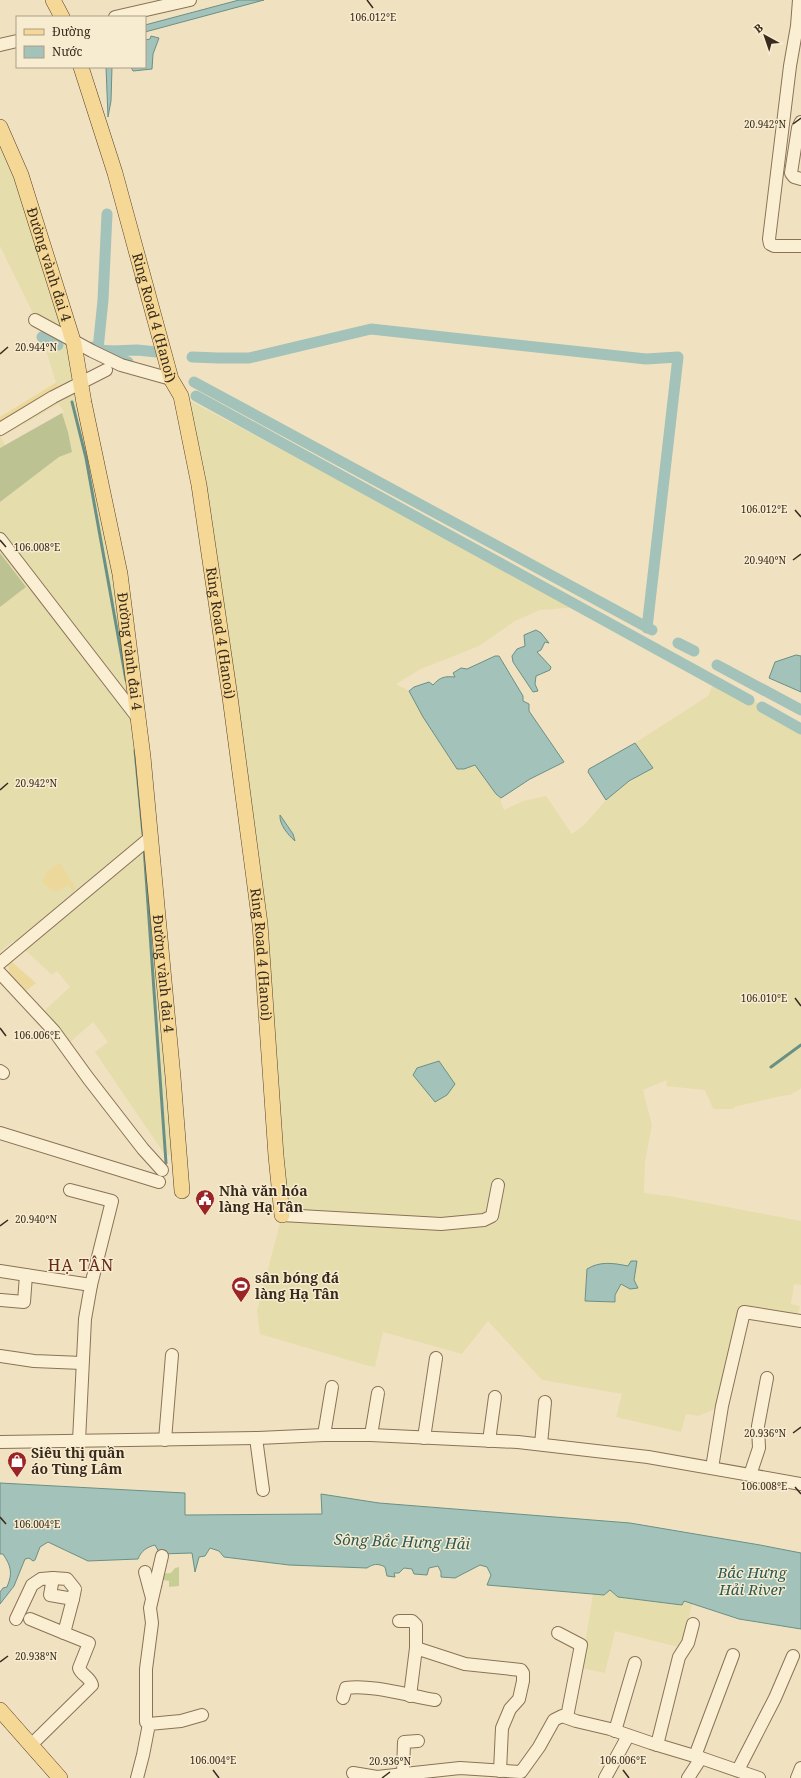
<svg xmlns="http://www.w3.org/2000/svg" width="801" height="1778" font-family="'Noto Serif',serif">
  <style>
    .farmland { fill: #e6ddad; fill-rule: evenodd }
    .green { fill: #c7ce94 }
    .sand { fill: #edd89c }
    .cemetery { fill: #bdc293 }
    .water { fill: #a3c2b9; stroke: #6a9086 }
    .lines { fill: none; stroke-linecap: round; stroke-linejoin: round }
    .stream { stroke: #6a9086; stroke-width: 3 }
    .canal { stroke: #a3c2b9; stroke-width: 11 }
    .minor-casing { stroke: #8a7257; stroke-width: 14 }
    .major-casing { stroke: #57402c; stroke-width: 16 }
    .minor { stroke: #faefd3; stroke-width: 12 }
    .major { stroke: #f5d896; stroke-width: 15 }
    .ticks { fill: none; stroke: #382a1c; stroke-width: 1.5 }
    .labels { text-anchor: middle; stroke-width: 3; stroke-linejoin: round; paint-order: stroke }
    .street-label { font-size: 14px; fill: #382a1c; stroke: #f7ecd0 }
    .poi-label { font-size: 14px; font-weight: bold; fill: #382a1c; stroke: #f7ecd0; text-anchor: start }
    .water-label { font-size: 15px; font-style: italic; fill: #2b5956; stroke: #f7ecd0 }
    .quarter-label { font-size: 16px; letter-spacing: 1px; fill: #672a1a; stroke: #f7ecd0 }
    .ticks-label { font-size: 10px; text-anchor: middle; fill: #382a1c; stroke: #f7ecd0; stroke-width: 3; stroke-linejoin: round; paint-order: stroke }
  </style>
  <rect width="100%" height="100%" fill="#f0e2c0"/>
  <!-- farmland -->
  <g class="farmland">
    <polygon points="0,127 57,294 120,574 179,1157 165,1155 95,1052 108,1042 93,1022 69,1043 43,1012 70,987 57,971 52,975 20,945 13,941 0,952 0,607 26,587 0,553 0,502 59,457 72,452 68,432 62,413 64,412 59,404 1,437 5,445 0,448 0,423 58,389 42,337 30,307 0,246"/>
    <path d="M181,396L579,607L540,610L515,621L479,646L421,669L396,684L409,691L431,729L464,769L475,765L496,794L501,798V803L504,810L523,801L546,796L572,834L584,825L606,800L621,787L653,768L635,743L708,696L715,680L801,726V1088L799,1090L790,1095L781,1096L734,1107V1109H713L705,1090L666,1086L667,1080L643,1090L652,1125L645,1162L644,1193L675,1197L801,1221V1285L794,1284L791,1304L800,1306L796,1321L744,1312L722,1406L698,1416L686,1414L681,1432L616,1417L622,1394L542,1380L488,1321L462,1354L383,1332L375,1367L365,1365L260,1334L257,1311L282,1215L260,924ZM611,1263L628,1266L634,1280L621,1284L615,1296Z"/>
    <polygon points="610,1590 684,1601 692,1604 682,1648 615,1631 605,1673 581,1668 593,1594 604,1595"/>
  </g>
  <!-- green -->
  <polygon class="green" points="179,1567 179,1586 169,1587 169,1581 157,1579 163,1587 155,1587 158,1574 171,1573 175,1568"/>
  <!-- sand -->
  <g class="sand">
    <polygon points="57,382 58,389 0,423 0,417"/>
    <path d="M60,863L76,889L73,891L68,885C57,894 51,892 42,881L47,872Z"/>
    <polygon points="12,962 36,983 26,991 21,989 7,974 9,971 8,963"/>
  </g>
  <!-- cemetery -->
  <g class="cemetery">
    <polygon points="62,413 68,432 72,452 59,457 0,502 0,448"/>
    <polygon points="0,553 26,587 0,607"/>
  </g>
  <!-- water -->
  <g class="water">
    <polygon points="239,0 264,0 145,32 145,25"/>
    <polygon points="151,36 159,38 153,54 152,69 133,71 131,67 145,67 145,40 150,39"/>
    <polygon points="106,67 112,67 111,101 108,117"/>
    <polygon points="536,630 541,633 549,643 545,642 541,650 537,652 551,667 550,670 536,676 535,684 538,691 533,692 513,662 512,656 517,649 525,646 524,635"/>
    <polygon points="796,655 801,656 801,692 769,678 775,662"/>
    <path d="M495,656H499L523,696V701L529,704V711L564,762L530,779L501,798L496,794L475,765L464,769H457L423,717L409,691L414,687L429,682L433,685C440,677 445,676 455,677L453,673L461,668L467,669Z"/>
    <polygon points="635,743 653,768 629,781 606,800 588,772 589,769"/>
    <path d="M280,815L293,834L295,841C288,835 279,824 280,815Z"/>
    <polygon points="439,1061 455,1084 447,1095 435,1102 413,1075 417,1068"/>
    <path d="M631,1261H637L634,1280L638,1288L630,1289L621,1284L615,1295V1302L585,1301L587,1269C600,1261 613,1263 628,1266Z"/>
    <path d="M0,1483L185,1493V1515L322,1514L321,1494L379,1503L630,1523L760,1545L801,1553V1629L739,1619L684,1601L682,1605L618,1597L610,1590L604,1595L487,1585L491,1575L487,1567L480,1565L455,1578L441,1577V1572L438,1566L429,1568L427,1575L414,1574L412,1569L404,1568L399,1573H394L395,1577L387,1576L385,1567C378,1563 373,1564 367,1568L289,1565L224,1557L219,1551L210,1548L205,1556L199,1557L195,1572L192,1553L160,1554L155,1545C147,1547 141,1551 138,1559L88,1561L48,1542L40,1547L35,1560L33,1561L29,1558L25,1559L14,1586L0,1604V1592L3,1588L7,1587C13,1573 11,1566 3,1554H0Z"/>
  </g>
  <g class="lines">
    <!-- stream -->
    <g class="stream">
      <polyline points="72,402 86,458 126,680"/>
      <polyline points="135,750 143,834"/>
      <polyline points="144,847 166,1163"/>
      <polyline points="771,1067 801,1045"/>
    </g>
    <!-- canal -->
    <g class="canal">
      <polyline points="42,337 58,345"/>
      <polyline points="92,347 99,350 112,351 118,359 128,362"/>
      <polyline points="98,349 103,300 107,214"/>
      <polyline points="112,351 137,350 157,352"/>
      <polyline points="192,357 218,358 249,358 371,329 646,359 678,357 647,628"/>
      <polyline points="194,382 652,630"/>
      <polyline points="196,396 749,700"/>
      <polyline points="678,643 694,651"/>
      <polyline points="717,665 801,710"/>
      <polyline points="762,707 801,729"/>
    </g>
    <defs>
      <g id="minor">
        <polyline points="799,0 797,26 790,66 769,239 770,244 774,246 801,246"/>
        <polyline points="115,17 190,0"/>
        <polyline points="0,45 17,41"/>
        <polyline points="801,122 798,128 791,173 794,177 801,179"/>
        <polyline points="35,320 92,351 121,365 171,379"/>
        <polyline points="0,429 53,397 106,370"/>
        <polyline points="0,539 138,718"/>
        <polyline points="0,963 151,837"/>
        <polyline points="0,973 54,1031 88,1078 143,1149 162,1170"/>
        <polyline points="0,1071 3,1073"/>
        <polyline points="0,1133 159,1182"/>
        <polyline points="70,1190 112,1201 91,1285"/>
        <polyline points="282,1215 441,1224 484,1220 492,1216 498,1185"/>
        <polyline points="0,1271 91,1285 85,1319 79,1441"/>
        <polyline points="1,1300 24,1302 26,1275"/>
        <polyline points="0,1356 34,1361 82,1363"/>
        <polyline points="324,1435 332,1387"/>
        <polyline points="371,1435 378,1393"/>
        <polyline points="256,1438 263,1490"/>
        <polyline points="424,1438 436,1358"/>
        <polyline points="165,1440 172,1355"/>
        <polyline points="489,1441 495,1397"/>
        <polyline points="0,1442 258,1438 324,1435 371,1435 518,1442 648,1457 801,1484"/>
        <polyline points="541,1444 545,1402"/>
        <polyline points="712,1468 722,1406 744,1312 801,1321"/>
        <polyline points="750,1475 759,1448 758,1426 767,1378"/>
        <polyline points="145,1572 152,1598"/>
        <polyline points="53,1578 67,1579 75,1589 73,1599"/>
        <path d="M16,1619L32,1585L41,1579L53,1578L50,1595L73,1599L64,1633L89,1643L79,1668C81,1675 90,1677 92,1685L31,1745"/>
        <polyline points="30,1619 64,1633"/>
        <polyline points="399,1621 412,1621 416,1625 416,1648"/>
        <polyline points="558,1633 581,1645 567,1717"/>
        <polyline points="410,1696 416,1648 465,1664 521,1670 523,1673 523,1681 519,1699 510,1709 502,1728 500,1771"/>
        <path d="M343,1698L346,1688C371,1684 410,1696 435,1700"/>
        <polyline points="149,1724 146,1722 146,1669 152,1623 150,1608 162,1556"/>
        <polyline points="615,1731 635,1663"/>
        <polyline points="657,1745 679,1657 688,1643 693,1624"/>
        <polyline points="695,1756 733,1655"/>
        <polyline points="738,1770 775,1698 793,1656"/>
        <polyline points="353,1773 377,1777 460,1768 521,1772 539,1747 554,1720 562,1716 576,1721 610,1729 651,1743 701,1758 759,1778"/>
        <polyline points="403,1773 404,1742 418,1741"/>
        <polyline points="137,1778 143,1755 149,1724 181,1721 202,1715"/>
        <polyline points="605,1778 628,1736"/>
        <polyline points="688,1778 701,1758"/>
        <polyline points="797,1778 801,1768"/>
      </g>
      <g id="major">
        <polyline points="53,0 62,17"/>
        <path id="s1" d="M81,67L115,173L171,379L181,396L199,485L230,697L260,924L276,1156L282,1215"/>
        <path id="s2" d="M0,127L21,175L74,344L84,403L120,574L143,757L173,1077L182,1191"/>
        <polyline points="0,1710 60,1778"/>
      </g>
    </defs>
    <!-- minor casing -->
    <use href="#minor" class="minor-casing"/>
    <!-- major casing -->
    <use href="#major" class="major-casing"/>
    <!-- minor -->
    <use href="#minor" class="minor"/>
    <!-- major -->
    <use href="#major" class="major"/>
  </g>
  <!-- ticks -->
  <path class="ticks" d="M367,0L373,8M793,124L801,118M0,354L8,347M795,510L801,517M0,540L6,547M793,560L801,554M0,790L8,783M795,998L801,1006M0,1028L6,1036M0,1226L8,1220M793,1433L801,1427M795,1487L801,1494M0,1517L6,1524M0,1662L8,1656M213,1770L219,1778M623,1770L629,1778M382,1778L390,1772"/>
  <!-- icons -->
  <defs>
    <symbol id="civic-pin" viewBox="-11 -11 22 30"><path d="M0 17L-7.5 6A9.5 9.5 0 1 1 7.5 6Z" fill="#9b2425" stroke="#f7ecd0"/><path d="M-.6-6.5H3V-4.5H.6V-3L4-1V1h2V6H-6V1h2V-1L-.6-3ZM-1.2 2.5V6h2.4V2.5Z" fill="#fff"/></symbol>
    <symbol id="stadium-pin" viewBox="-11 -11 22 30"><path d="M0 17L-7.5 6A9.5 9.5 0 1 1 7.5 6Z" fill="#9b2425" stroke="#f7ecd0"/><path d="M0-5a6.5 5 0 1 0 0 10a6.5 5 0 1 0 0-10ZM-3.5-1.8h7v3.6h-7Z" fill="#fff"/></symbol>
    <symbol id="shop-pin" viewBox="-11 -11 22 30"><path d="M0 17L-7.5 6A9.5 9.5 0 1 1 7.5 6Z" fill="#9b2425" stroke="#f7ecd0"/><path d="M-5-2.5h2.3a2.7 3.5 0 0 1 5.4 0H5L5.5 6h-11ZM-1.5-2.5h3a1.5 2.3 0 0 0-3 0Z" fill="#fff"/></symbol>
  </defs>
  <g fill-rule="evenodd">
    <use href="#civic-pin" x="194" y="1188" width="22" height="30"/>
    <use href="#stadium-pin" x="230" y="1275" width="22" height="30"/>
    <use href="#shop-pin" x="6" y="1450" width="22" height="30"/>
  </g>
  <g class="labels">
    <!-- street labels -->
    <g class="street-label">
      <text dy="5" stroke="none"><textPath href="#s2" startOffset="146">Đường vành đai 4</textPath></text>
      <text dy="5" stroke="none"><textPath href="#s1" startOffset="261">Ring Road 4 (Hanoi)</textPath></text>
      <text dy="5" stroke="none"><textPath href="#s1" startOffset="585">Ring Road 4 (Hanoi)</textPath></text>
      <text dy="5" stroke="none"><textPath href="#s2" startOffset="542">Đường vành đai 4</textPath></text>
      <text dy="5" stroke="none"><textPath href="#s1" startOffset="909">Ring Road 4 (Hanoi)</textPath></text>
      <text dy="5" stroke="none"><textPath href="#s2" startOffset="866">Đường vành đai 4</textPath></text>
    </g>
    <!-- poi labels -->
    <g class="poi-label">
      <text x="219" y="1196">Nhà văn hóa<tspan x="219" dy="16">làng Hạ Tân</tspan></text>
      <text x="255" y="1283">sân bóng đá<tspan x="255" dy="16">làng Hạ Tân</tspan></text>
      <text x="31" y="1458">Siêu thị quần<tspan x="31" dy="16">áo Tùng Lâm</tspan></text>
    </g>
    <!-- water labels -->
    <g class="water-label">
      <text transform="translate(402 1542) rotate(2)" y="5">Sông Bắc Hưng Hải</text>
      <text x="752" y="1578">Bắc Hưng<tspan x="752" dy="17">Hải River</tspan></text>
    </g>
    <!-- quarter labels -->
    <g class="quarter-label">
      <text x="81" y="1271">HẠ TÂN</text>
    </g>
  </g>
  <g class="ticks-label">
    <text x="373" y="21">106.012°E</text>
    <text x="765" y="128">20.942°N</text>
    <text x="36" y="351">20.944°N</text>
    <text x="764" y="513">106.012°E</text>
    <text x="37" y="551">106.008°E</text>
    <text x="765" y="564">20.940°N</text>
    <text x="36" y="787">20.942°N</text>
    <text x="764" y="1002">106.010°E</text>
    <text x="37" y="1039">106.006°E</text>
    <text x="36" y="1223">20.940°N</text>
    <text x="765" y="1437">20.936°N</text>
    <text x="764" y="1490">106.008°E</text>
    <text x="37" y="1528">106.004°E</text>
    <text x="36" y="1660">20.938°N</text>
    <text x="213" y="1764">106.004°E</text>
    <text x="623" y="1764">106.006°E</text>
    <text x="390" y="1765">20.936°N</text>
  </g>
  <!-- legend -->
  <rect x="16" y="16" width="130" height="52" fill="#f7ecd0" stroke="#ab9e88"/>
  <rect x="24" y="29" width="20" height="6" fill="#f5d896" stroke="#ab9e88"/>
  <text x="52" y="36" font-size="12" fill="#382a1c">Đường</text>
  <rect x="24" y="46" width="20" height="12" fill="#a3c2b9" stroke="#ab9e88"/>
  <text x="52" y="56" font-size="12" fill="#382a1c">Nước</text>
  <!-- north arrow -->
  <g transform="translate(765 36) rotate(320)" stroke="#f7ecd0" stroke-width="3" paint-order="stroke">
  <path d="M0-3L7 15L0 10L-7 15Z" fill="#382a1c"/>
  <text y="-6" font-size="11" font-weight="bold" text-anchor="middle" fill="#382a1c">B</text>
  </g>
</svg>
